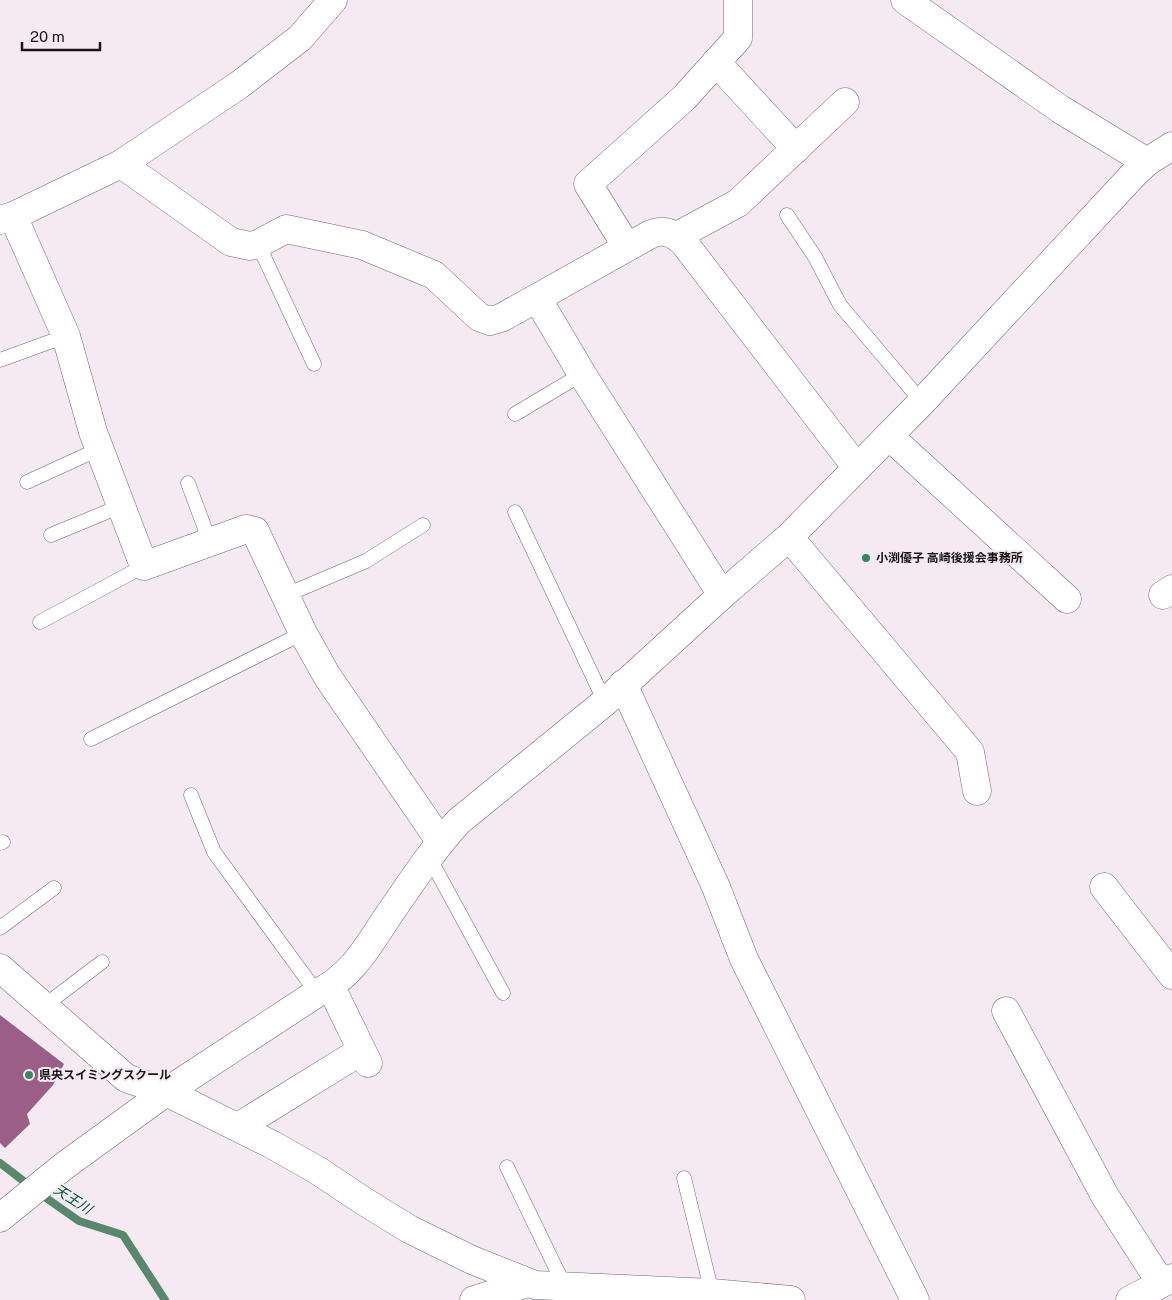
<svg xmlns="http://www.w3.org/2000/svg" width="1172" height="1300" font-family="'Public Sans','Noto Sans JP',sans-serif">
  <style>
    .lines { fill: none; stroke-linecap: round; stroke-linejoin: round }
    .stream { stroke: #56886c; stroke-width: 8 }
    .building { fill: #9a5e87 }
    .lane-casing { stroke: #71686e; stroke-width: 15 }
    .street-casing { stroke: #71686e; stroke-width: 29 }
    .lane { stroke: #fff; stroke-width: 14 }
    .street { stroke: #fff; stroke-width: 28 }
    .poi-dot { fill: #348a5e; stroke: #f5eaf1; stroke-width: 2 }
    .labels { text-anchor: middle; stroke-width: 4; stroke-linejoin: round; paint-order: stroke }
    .poi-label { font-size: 12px; font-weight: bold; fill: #181417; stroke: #f5eaf1; text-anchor: start }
    .water-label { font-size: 14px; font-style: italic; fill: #005f39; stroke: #f5eaf1 }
  </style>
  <rect width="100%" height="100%" fill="#f5eaf1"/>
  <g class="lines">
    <!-- stream -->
    <g class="stream">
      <polyline points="0,1163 30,1186"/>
      <polyline points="39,1193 79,1221 123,1235 165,1300"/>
    </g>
  </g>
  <!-- building -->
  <polygon class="building" points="0,1015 64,1064 53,1085 27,1114 30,1124 5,1148 0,1143"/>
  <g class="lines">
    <defs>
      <g id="lane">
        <polyline points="787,215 815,257 840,305 922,402"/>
        <polyline points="258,244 314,364"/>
        <polyline points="0,360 66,336"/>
        <polyline points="515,414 582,374"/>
        <polyline points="27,482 99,449"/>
        <polyline points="188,483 210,542"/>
        <polyline points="515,512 605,702"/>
        <polyline points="51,535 121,506"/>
        <polyline points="286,595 366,561 423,525"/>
        <polyline points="40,622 144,566"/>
        <polyline points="91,739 303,633"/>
        <polyline points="191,795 214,852 317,993"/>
        <polyline points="0,843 3,842"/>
        <polyline points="429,857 503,993"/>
        <polyline points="0,928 54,888"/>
        <polyline points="44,1006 102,962"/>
        <polyline points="507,1167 565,1287"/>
        <polyline points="684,1178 712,1293"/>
      </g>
      <g id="street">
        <polyline points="905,0 1060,109 1147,162"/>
        <polyline points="716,62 796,149"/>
        <path d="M121,164L231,242L250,246L258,244L286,229L362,245L434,275L479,317L490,321L501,318L651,234C664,229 674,233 684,243L857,468"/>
        <polyline points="13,216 66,336 93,432 144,566 246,529 255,531 303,633 327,676 440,841"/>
        <polyline points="0,220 13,216 121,164 239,85 300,38 333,0"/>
        <polyline points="677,236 738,203 845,102"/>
        <polyline points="627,247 588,184 684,98 738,38 738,0"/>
        <polyline points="537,298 582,374 722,595"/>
        <polyline points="889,436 1067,599"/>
        <polyline points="789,537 970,752 977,791"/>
        <polyline points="1163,595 1172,589"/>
        <polyline points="623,684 716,887 744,959 915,1300"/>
        <polyline points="1104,887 1172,975"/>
        <polyline points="0,968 126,1078 166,1092 271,1144 317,1170 362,1200 409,1229 472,1260 535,1285 712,1293 791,1300"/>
        <polyline points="331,987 368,1063"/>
        <polyline points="1006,1011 1105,1196 1161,1283"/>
        <polyline points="238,1127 361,1051"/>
        <path d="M0,1218L64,1166L166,1092L317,993C350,978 367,948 386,919C409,886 431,851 459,821L605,702L722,595L789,537L922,402L1135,173L1147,162L1172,146"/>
        <polyline points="474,1300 528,1283"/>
        <polyline points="1130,1300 1172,1278"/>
      </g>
    </defs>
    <!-- lane casing -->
    <use href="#lane" class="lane-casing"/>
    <!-- street casing -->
    <use href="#street" class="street-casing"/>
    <!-- lane -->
    <use href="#lane" class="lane"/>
    <!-- street -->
    <use href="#street" class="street"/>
  </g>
  <!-- markers -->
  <g class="poi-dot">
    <circle cx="866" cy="558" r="5"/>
    <circle cx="29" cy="1075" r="5"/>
  </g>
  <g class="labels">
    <!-- poi labels -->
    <g class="poi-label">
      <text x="876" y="562">小渕優子 高崎後援会事務所</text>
      <text x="39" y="1079">県央スイミングスクール</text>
    </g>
    <!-- water labels -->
    <g class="water-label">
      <text transform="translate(73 1199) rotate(33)" y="5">天王川</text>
    </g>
  </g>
  <!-- scale -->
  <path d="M22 42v8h78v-8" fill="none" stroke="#181417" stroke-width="2.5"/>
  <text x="30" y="42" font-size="15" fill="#181417" stroke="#f5eaf1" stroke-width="4" paint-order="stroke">20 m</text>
</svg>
